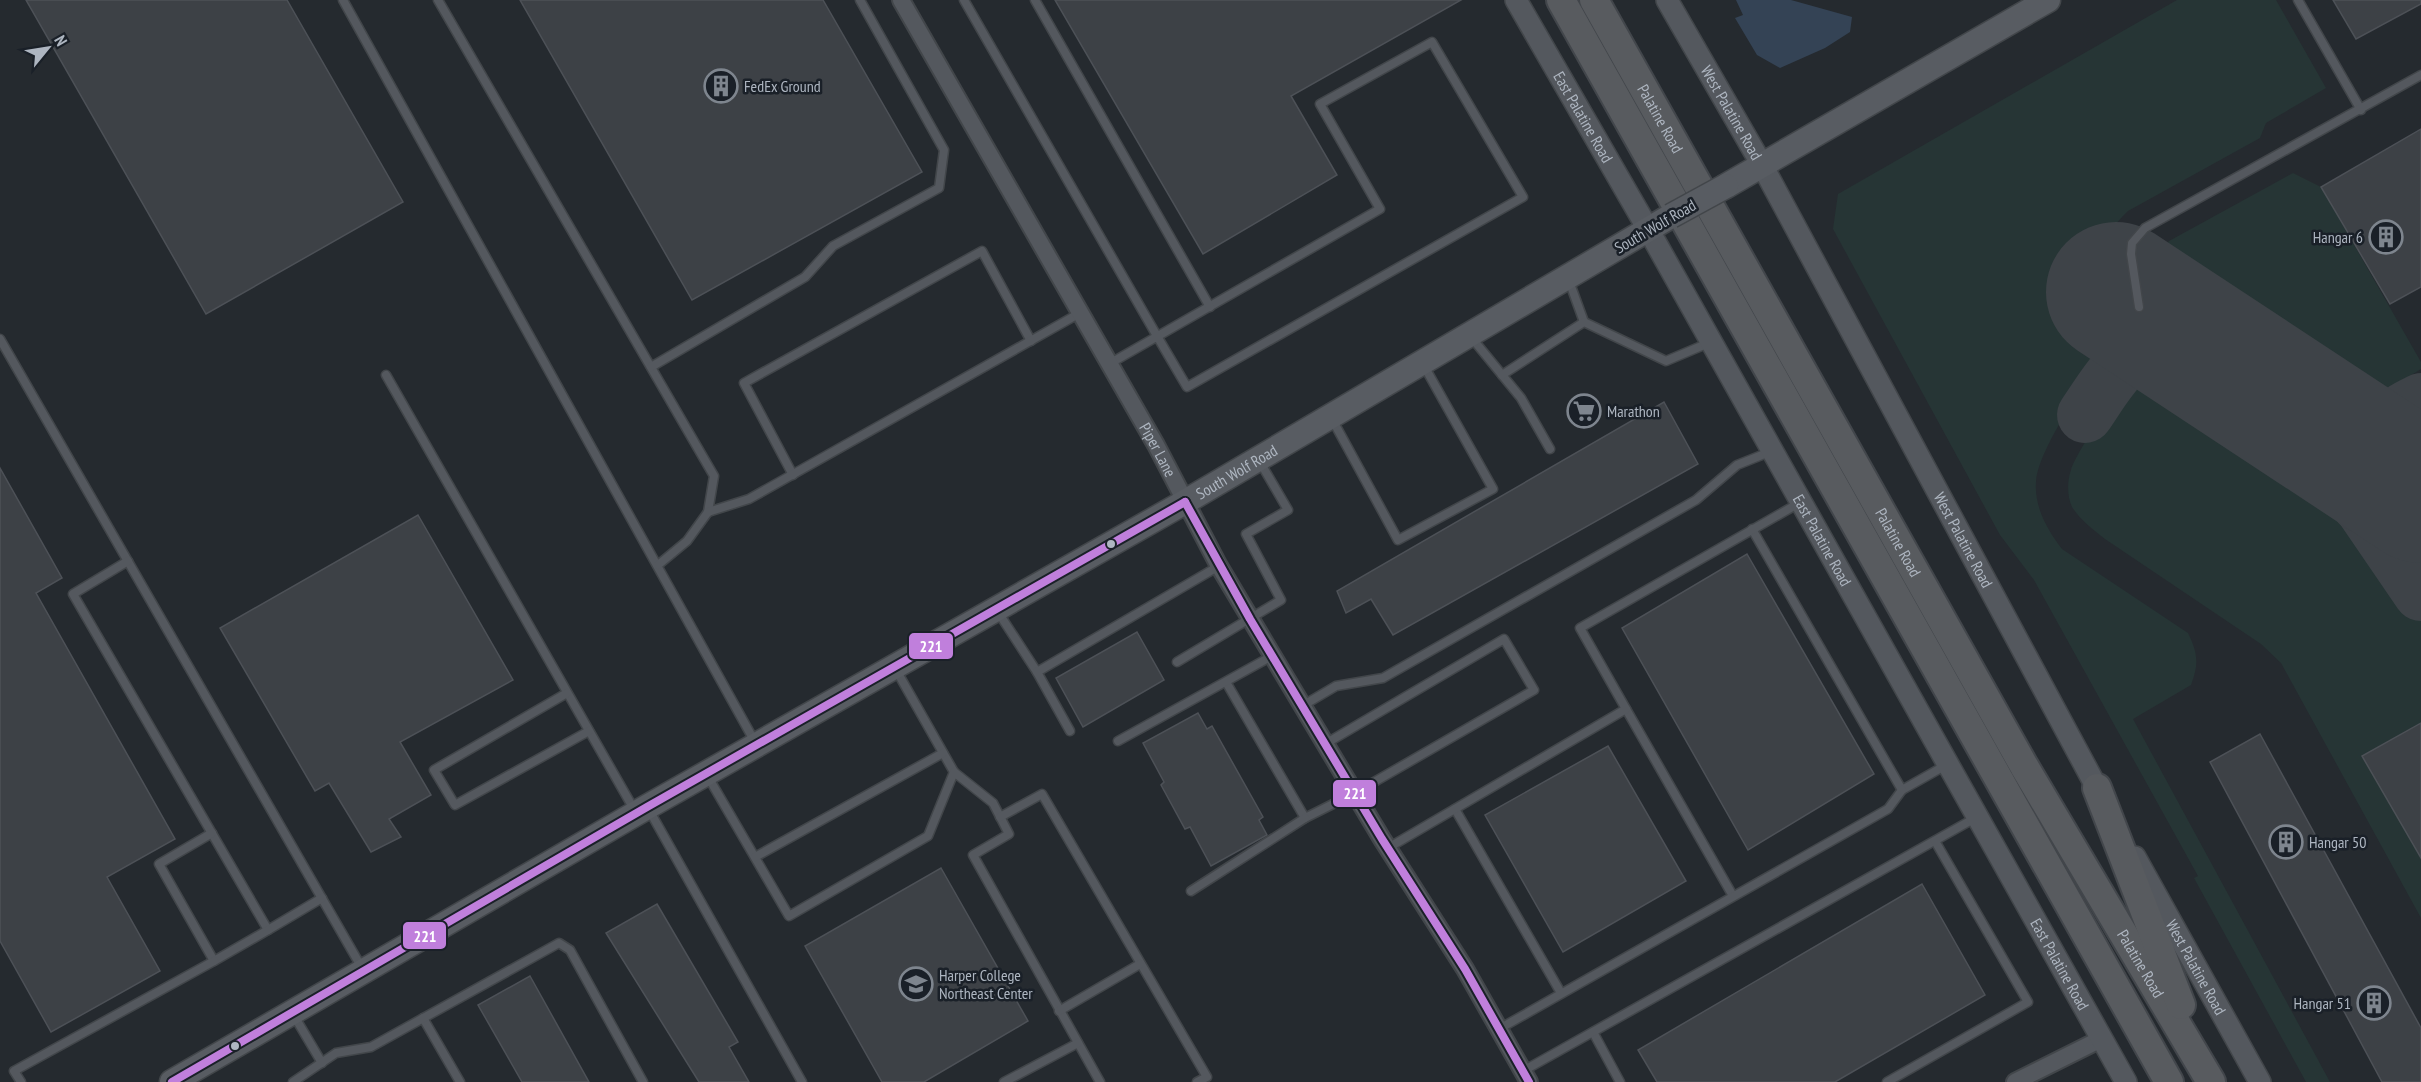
<svg xmlns="http://www.w3.org/2000/svg" width="2421" height="1082" font-family="'PT Sans Narrow',sans-serif">
  <style>
    .green { fill: #263535 }
    .water { fill: #344355 }
    .lines { fill: none; stroke-linecap: round; stroke-linejoin: round }
    .taxiway { stroke: #3e4348; stroke-width: 56 }
    .runway { stroke: #3e4348; stroke-width: 140 }
    .building { fill: #3d4146; stroke: #4d5157; stroke-width: 1.5 }
    .service-casing { stroke: #42464a; stroke-width: 11 }
    .minor-casing { stroke: #42464a; stroke-width: 20 }
    .tertiary-casing { stroke: #42464a; stroke-width: 24 }
    .secondary-casing { stroke: #42464a; stroke-width: 27 }
    .trunk-casing { stroke: #42464b; stroke-width: 32 }
    .service { stroke: #54585e; stroke-width: 8 }
    .minor { stroke: #54585e; stroke-width: 16 }
    .tertiary { stroke: #54585e; stroke-width: 21 }
    .secondary { stroke: #585c62; stroke-width: 24 }
    .trunk { stroke: #585b5f; stroke-width: 28 }
    .secondary-bridge-casing { stroke: #42464a; stroke-width: 27; stroke-linecap: butt }
    .secondary-bridge { stroke: #585c62; stroke-width: 24 }
    .bus-1-casing { stroke: #1a2028; stroke-width: 12 }
    .bus-1 { stroke: #c07fdc; stroke-width: 8 }
    .bus-dot { fill: #aeb6c1; stroke: #1a2028; stroke-width: 2 }
    .labels { text-anchor: middle; stroke-width: 5; stroke-linejoin: round; paint-order: stroke }
    .poi-label { font-size: 16px; fill: #aeb6c1; stroke: #1a2028; text-anchor: start }
    .street-label { font-size: 16px; fill: #aeb6c1; stroke: #1a2028 }
    .line-badge { stroke: #1a2028; stroke-width: 2 }
    .badge-label { font-size: 16px; text-anchor: middle; font-weight: bold; fill: #fff }
  </style>
  <rect width="100%" height="100%" fill="#252a2f"/>
  <!-- green -->
  <g class="green">
    <path d="M2177,0H2276L2326,88L2266,123L2260,138L2128,211C2108,230 2096,252 2108,278C2112,288 2121,298 2124,308C2125,313 2123,321 2123,327C2100,363 2039,443 2036,482C2034,507 2048,531 2062,549L2188,633C2198,654 2199,663 2191,685L2133,719L2330,1082H2306L2194,878L2198,876L2034,580L2000,535L1833,229L1838,194Z"/>
    <path d="M2293,173L2321,187L2421,362V369C2393,385 2362,412 2329,402L2172,301C2155,277 2152,265 2169,241Z"/>
    <path d="M2175,370L2214,383L2303,442L2421,608V723L2362,756L2421,858V918L2281,663L2261,644L2105,539C2094,530 2080,520 2072,507C2067,496 2067,481 2071,470C2077,451 2118,389 2135,380C2148,373 2161,371 2175,370Z"/>
    <path d="M2369,484L2421,517V578C2408,560 2363,505 2369,484Z"/>
  </g>
  <!-- water -->
  <polygon class="water" points="1736,0 1791,0 1852,17 1850,32 1825,48 1780,68 1757,55 1735,18 1743,15"/>
  <g class="lines">
    <!-- taxiway -->
    <g class="taxiway">
      <polyline points="2296,410 2421,593"/>
      <path d="M2085,415C2106,385 2124,347 2166,343C2178,342 2192,347 2203,349"/>
      <path d="M2359,504C2357,496 2354,485 2356,476C2361,463 2390,422 2400,413C2406,408 2414,405 2421,401"/>
    </g>
    <!-- runway -->
    <polyline class="runway" points="2116,292 2421,493"/>
  </g>
  <!-- building -->
  <g class="building">
    <polygon points="26,0 287,0 403,202 206,314"/>
    <polygon points="520,0 823,0 922,172 692,300"/>
    <polygon points="1055,0 1461,0 1291,96 1337,175 1203,254"/>
    <polygon points="2333,0 2421,0 2421,4 2356,39"/>
    <polygon points="2421,129 2421,287 2390,304 2321,187"/>
    <polygon points="1664,402 1698,464 1393,635 1371,599 1346,613 1337,591"/>
    <polygon points="0,468 62,578 36,593 175,839 107,877 160,971 51,1032 0,941"/>
    <polygon points="418,515 513,680 400,742 431,795 389,819 401,837 371,852 329,783 315,791 220,628"/>
    <polygon points="1747,554 1874,774 1748,850 1622,628"/>
    <polygon points="1137,632 1164,680 1083,727 1056,678"/>
    <polygon points="1198,713 1207,729 1212,726 1263,817 1259,820 1267,835 1211,866 1190,827 1185,829 1161,785 1164,782 1143,743"/>
    <polygon points="2421,723 2421,858 2362,756"/>
    <polygon points="2260,734 2421,1028 2421,1082 2382,1082 2210,762"/>
    <polygon points="1608,746 1686,881 1563,952 1485,815"/>
    <polygon points="941,868 1028,1021 924,1082 882,1082 805,946"/>
    <polygon points="1922,884 1985,995 1835,1082 1657,1082 1638,1050"/>
    <polygon points="657,904 738,1042 729,1047 749,1082 699,1082 606,933"/>
    <polygon points="530,976 589,1082 522,1082 478,1005"/>
  </g>
  <g class="lines">
    <defs>
      <g id="service">
        <polyline points="343,0 755,742"/>
        <polyline points="438,0 714,476 708,512"/>
        <path d="M964,0L1157,336L1187,387L1523,197L1432,42L1320,104L1380,209C1290,261 1199,312 1109,364"/>
        <polyline points="1035,0 1210,307"/>
        <polyline points="2298,0 2361,110"/>
        <polyline points="1568,278 1584,322"/>
        <polyline points="2139,307 2131,254 2132,243 2145,228 2421,75"/>
        <polyline points="1471,337 1521,398 1550,449"/>
        <polyline points="0,339 362,968"/>
        <polyline points="651,367 805,277 833,246 939,188 944,150 860,0"/>
        <polyline points="386,375 635,811"/>
        <polyline points="1502,375 1584,322 1666,361 1711,342"/>
        <polyline points="1332,419 1398,540 1493,489 1423,364"/>
        <polyline points="793,475 744,383 982,251 1031,341"/>
        <polyline points="1752,529 1902,790 1948,764"/>
        <polyline points="128,561 73,594 268,930 322,898"/>
        <polyline points="658,565 687,541 708,512 749,499 1080,313"/>
        <polyline points="998,612 1037,672"/>
        <polyline points="1177,662 1281,600 1246,534 1288,510 1260,462"/>
        <polyline points="895,668 954,772"/>
        <polyline points="1226,682 1305,818 1355,793 1534,690 1504,639 1325,744"/>
        <polyline points="567,693 434,770 455,805 589,731"/>
        <polyline points="1302,706 1336,686 1383,678 1696,500 1737,465 1772,451"/>
        <polyline points="1626,709 1733,896"/>
        <polyline points="1070,731 1037,672 1219,566"/>
        <polyline points="1118,741 1272,656"/>
        <polyline points="707,775 789,916 928,836 954,772 993,803 1009,834 973,855 1100,1082"/>
        <polyline points="648,808 802,1082"/>
        <polyline points="1455,809 1561,993"/>
        <polyline points="1000,817 1042,794 1207,1077 1197,1082"/>
        <polyline points="212,833 159,864 214,961 268,930"/>
        <polyline points="1388,848 1626,709 1580,628 1801,502"/>
        <polyline points="755,857 943,753"/>
        <polyline points="1191,891 1305,818"/>
        <polyline points="1059,1011 1140,964"/>
        <polyline points="293,1014 322,1063"/>
        <polyline points="423,1018 460,1082"/>
        <polyline points="1499,1029 1888,809 1902,790"/>
        <polyline points="1593,1032 1620,1082"/>
        <polyline points="1523,1071 1977,817"/>
        <polyline points="21,1082 14,1071 214,961"/>
        <polyline points="293,1082 336,1053 371,1047 559,943 570,950 643,1082"/>
        <polyline points="1004,1082 1078,1043"/>
        <polyline points="1887,1082 2028,1002 1935,841"/>
      </g>
      <g id="minor">
        <path id="s1" d="M901,0L1156,445L1219,566L1382,839L1465,969L1529,1082"/>
        <polyline points="2015,1082 2101,1039"/>
      </g>
      <g id="tertiary">
        <path id="s2" d="M1516,0L1648,229L2126,1082"/>
        <path id="s3" d="M1667,0L1762,165L2104,801"/>
        <path id="s4" d="M2135,857L2260,1082"/>
      </g>
      <g id="secondary">
        <polyline points="1726,186 2048,0"/>
        <path id="s5" d="M172,1082L647,807L1185,502L1671,216"/>
      </g>
      <g id="trunk">
        <polyline points="1561,0 2169,1082"/>
        <path id="s6" d="M1594,0L2024,766L2211,1082"/>
        <polyline points="2097,788 2181,1005"/>
      </g>
    </defs>
    <!-- service casing -->
    <use href="#service" class="service-casing"/>
    <!-- minor casing -->
    <use href="#minor" class="minor-casing"/>
    <!-- tertiary casing -->
    <use href="#tertiary" class="tertiary-casing"/>
    <!-- secondary casing -->
    <use href="#secondary" class="secondary-casing"/>
    <!-- trunk casing -->
    <use href="#trunk" class="trunk-casing"/>
    <!-- service -->
    <use href="#service" class="service"/>
    <!-- minor -->
    <use href="#minor" class="minor"/>
    <!-- tertiary -->
    <use href="#tertiary" class="tertiary"/>
    <!-- secondary -->
    <use href="#secondary" class="secondary"/>
    <!-- trunk -->
    <use href="#trunk" class="trunk"/>
    <defs>
      <polyline id="secondary-bridge" points="1671,216 1726,186"/>
    </defs>
    <!-- secondary-bridge casing -->
    <use href="#secondary-bridge" class="secondary-bridge-casing"/>
    <!-- secondary-bridge -->
    <use href="#secondary-bridge" class="secondary-bridge"/>
    <defs>
      <g id="bus-1">
        <polyline points="1185,502 1250,619 1382,839 1465,969 1529,1082"/>
        <polyline points="172,1082 647,807 1185,502"/>
      </g>
    </defs>
    <!-- bus-1 casing -->
    <use href="#bus-1" class="bus-1-casing"/>
    <!-- bus-1 -->
    <use href="#bus-1" class="bus-1"/>
  </g>
  <!-- icons -->
  <defs>
    <symbol id="building-ring" viewBox="-11 -11 22 22"><circle r="9.5" fill="#1a2028" stroke="#7e858e" stroke-width="1.5"/><path d="M-4-6H4V6H1V3H-1V6H-4ZM-2.5-4.3h1.7v1.8h-1.7ZM.8-4.3h1.7v1.8H.8ZM-2.5-1h1.7V.8h-1.7ZM.8-1h1.7V.8H.8Z" fill="#7e858e"/></symbol>
    <symbol id="supermarket-ring" viewBox="-11 -11 22 22"><circle r="9.5" fill="#1a2028" stroke="#7e858e" stroke-width="1.5"/><path d="M-6-5.5h2.5l.6 2H6L4.5 2H-2.5L-4.4-4H-6ZM-1.5 3.2a1.3 1.3 0 1 0 .1 0ZM3 3.2a1.3 1.3 0 1 0 .1 0Z" fill="#7e858e"/></symbol>
    <symbol id="university-ring" viewBox="-11 -11 22 22"><circle r="9.5" fill="#1a2028" stroke="#7e858e" stroke-width="1.5"/><path d="M0-5L7-2L0 1L-7-2ZM-4 1L0 2.5L4 1V4Q0 6-4 4Z" fill="#7e858e"/></symbol>
  </defs>
  <g fill-rule="evenodd">
    <use href="#building-ring" x="702" y="67" width="38" height="38"/>
    <use href="#building-ring" x="2367" y="218" width="38" height="38"/>
    <use href="#supermarket-ring" x="1565" y="392" width="38" height="38"/>
    <use href="#building-ring" x="2267" y="823" width="38" height="38"/>
    <use href="#university-ring" x="897" y="965" width="38" height="38"/>
    <use href="#building-ring" x="2355" y="984" width="38" height="38"/>
  </g>
  <!-- markers -->
  <g class="bus-dot">
    <circle cx="1111" cy="544" r="5"/>
    <circle cx="235" cy="1046" r="5"/>
  </g>
  <g class="labels">
    <!-- poi labels -->
    <g class="poi-label">
      <text x="744" y="92">FedEx Ground</text>
      <text x="2363" y="243" text-anchor="end">Hangar 6</text>
      <text x="1607" y="417">Marathon</text>
      <text x="2309" y="848">Hangar 50</text>
      <text x="939" y="981">Harper College<tspan x="939" dy="18">Northeast Center</tspan></text>
      <text x="2351" y="1009" text-anchor="end">Hangar 51</text>
    </g>
    <!-- street labels -->
    <g class="street-label">
      <text dy="6" stroke="none"><textPath href="#s3" startOffset="130">West Palatine Road</textPath></text>
      <text dy="6" stroke="none"><textPath href="#s2" startOffset="135">East Palatine Road</textPath></text>
      <text dy="6" stroke="none"><textPath href="#s6" startOffset="136">Palatine Road</textPath></text>
      <text transform="translate(1655 226) rotate(-30)" y="6">South Wolf Road</text>
      <text dy="6" stroke="none"><textPath href="#s1" startOffset="518">Piper Lane</textPath></text>
      <text dy="6" stroke="none"><textPath href="#s5" startOffset="1227">South Wolf Road</textPath></text>
      <text dy="6" stroke="none"><textPath href="#s2" startOffset="621">East Palatine Road</textPath></text>
      <text dy="6" stroke="none"><textPath href="#s3" startOffset="616">West Palatine Road</textPath></text>
      <text dy="6" stroke="none"><textPath href="#s6" startOffset="622">Palatine Road</textPath></text>
      <text dy="6" stroke="none"><textPath href="#s2" startOffset="1107">East Palatine Road</textPath></text>
      <text dy="6" stroke="none"><textPath href="#s6" startOffset="1108">Palatine Road</textPath></text>
      <text dy="6" stroke="none"><textPath href="#s4" startOffset="126">West Palatine Road</textPath></text>
    </g>
  </g>
  <g class="line-badge">
    <rect x="908" y="632" width="46" height="28" rx="6" fill="#c07fdc"/>
    <rect x="1332" y="779" width="45" height="29" rx="6" fill="#c07fdc"/>
    <rect x="402" y="921" width="45" height="29" rx="6" fill="#c07fdc"/>
  </g>
  <g class="badge-label">
    <text x="931" y="652">221</text>
    <text x="1355" y="799">221</text>
    <text x="425" y="942">221</text>
  </g>
  <!-- north arrow -->
  <g transform="translate(48 48) rotate(60)" stroke="#1a2028" stroke-width="4.5" paint-order="stroke">
  <path d="M0-4.5L10 22L0 15L-10 22Z" fill="#aeb6c1"/>
  <text y="-9" font-size="16" font-weight="bold" text-anchor="middle" fill="#aeb6c1">N</text>
  </g>
</svg>
